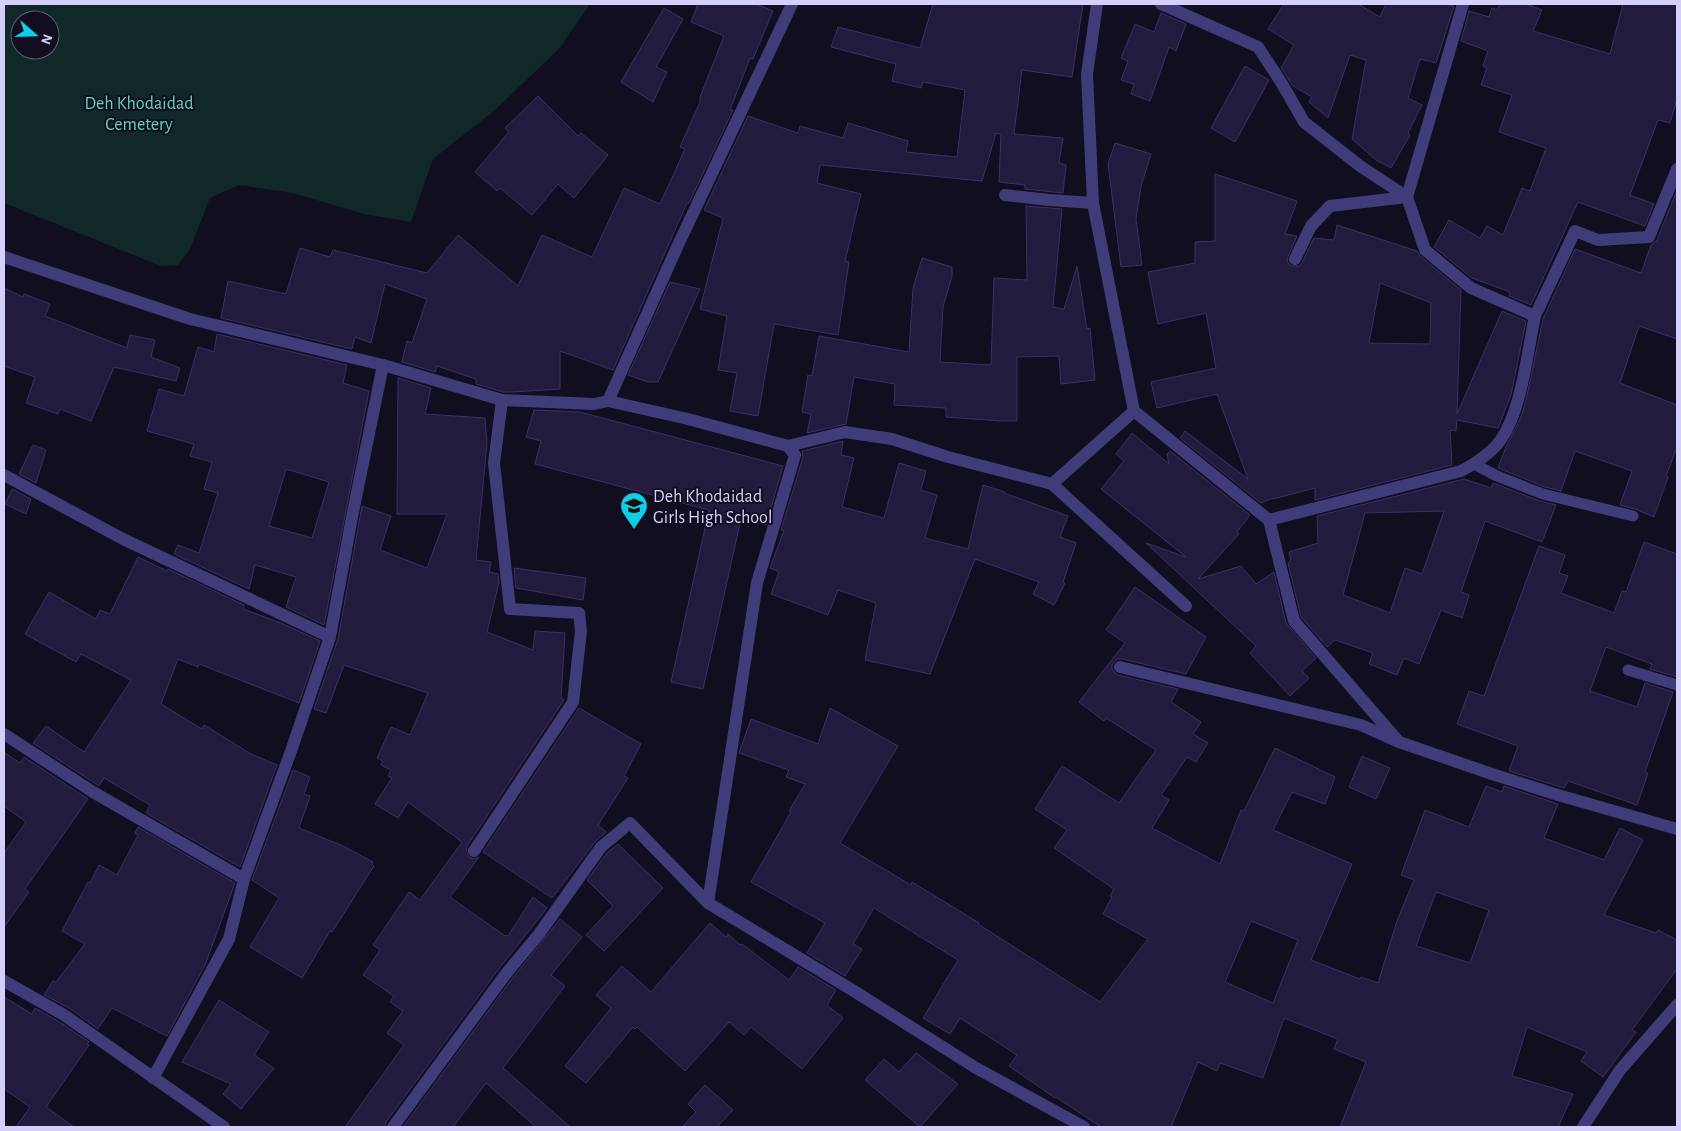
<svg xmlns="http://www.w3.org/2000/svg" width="1681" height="1131" font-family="'Alegreya Sans',sans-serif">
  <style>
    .green { fill: #112828; fill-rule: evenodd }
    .building { fill: #231b3e; stroke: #3c2f68; fill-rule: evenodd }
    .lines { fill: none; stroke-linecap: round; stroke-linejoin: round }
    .lane { stroke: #403c7a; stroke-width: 11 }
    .street { stroke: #403c7a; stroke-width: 12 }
    .labels { text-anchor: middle; stroke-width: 4; stroke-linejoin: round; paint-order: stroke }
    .park-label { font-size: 18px; fill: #61d5bb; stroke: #110e1f }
    .poi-label { font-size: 18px; fill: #d5cffb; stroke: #110e1f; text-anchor: start }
  </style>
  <rect width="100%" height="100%" fill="#110e1f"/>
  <!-- green -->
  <path class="green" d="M4,4H590L559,49L495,110L433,159L411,222L364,214L293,193L239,185L210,198L190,249L178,265L161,266L4,203ZM20,20H50V50H20Z"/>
  <!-- building -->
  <g class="building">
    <polygon points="698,4 756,4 773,11 753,59 750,58 730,110 733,110 689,203 687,203 613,370 560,351 560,389 512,392 503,392 476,384 476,379 437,366 435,372 402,362 407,341 412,343 427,299 385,284 371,343 355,337 352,349 221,318 228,281 286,294 300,248 330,257 333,250 427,273 458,235 518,286 542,235 592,257 624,188 660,204 685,149 680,147 700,102 700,97 724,36 691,22"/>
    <polygon points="933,4 1083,4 1072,77 1022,70 1014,134 1063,138 1059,163 1066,165 1063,193 1025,189 1025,185 999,182 1001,134 996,133 982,181 820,165 817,183 861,194 845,261 849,262 838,335 774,324 758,416 730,411 737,373 718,370 727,316 700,309 723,218 704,210 748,116 798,133 800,126 843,138 848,123 908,141 906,152 957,157 965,90 923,82 921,88 892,81 896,64 831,47 838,27 920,48"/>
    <polygon points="1284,4 1358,4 1380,17 1386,4 1445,4 1454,6 1436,63 1420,59 1408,98 1422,105 1408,133 1410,135 1391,168 1376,160 1352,139 1366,60 1350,55 1328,118 1309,102 1312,97 1293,86 1281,68 1294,45 1268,29"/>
    <polygon points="1500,4 1526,4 1542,10 1533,31 1610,54 1623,4 1677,4 1677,99 1670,123 1658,120 1630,195 1654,204 1645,226 1578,202 1531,305 1509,296 1510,292 1472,278 1434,247 1449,220 1480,238 1487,226 1503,235 1522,188 1530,191 1546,148 1499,132 1512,95 1481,85 1487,68 1483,66 1488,51 1461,41 1469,11 1489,17 1492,8 1497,10"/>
    <polygon points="664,8 683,19 656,67 667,72 653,102 621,82"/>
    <polygon points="1161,13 1186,24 1176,51 1169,47 1150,101 1131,94 1134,84 1121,80 1128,61 1121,58 1135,24 1154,32"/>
    <polygon points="1245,66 1269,80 1235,142 1211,128"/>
    <polygon points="538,96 578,136 581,133 608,155 574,198 558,184 532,215 500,188 497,191 475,172 509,132 505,128"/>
    <polygon points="1115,143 1151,154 1141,186 1136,219 1142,265 1121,267 1108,164"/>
    <path d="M1215,174L1297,201L1285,234L1297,236L1287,259L1288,263L1292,266H1299L1302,263L1314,238L1334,240L1337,225L1417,251L1420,256L1461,290L1457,414L1502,311L1526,321L1511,395L1498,428L1457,420L1456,431L1450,430L1452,465L1315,500V488L1273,499V498L1261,503L1180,438L1185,431L1248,479L1217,394L1157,408L1151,382L1216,368L1206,313L1158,324L1148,272L1195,263V242L1215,241ZM1380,283L1431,303L1430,344L1369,343Z"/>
    <polygon points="1677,190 1677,339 1639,326 1620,383 1677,405 1677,447 1666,476 1668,477 1654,517 1635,509 1620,505 1632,471 1575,451 1561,491 1545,487 1498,468 1506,447 1521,417 1526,400 1543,319 1575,249 1641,273 1651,245 1657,240"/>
    <polygon points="1026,206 1062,209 1053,307 1064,309 1077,266 1087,329 1090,328 1095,380 1061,384 1059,356 1017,357 1017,421 1001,421 946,417 946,408 894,405 895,384 854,377 846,424 807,433 811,414 802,412 808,375 812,376 819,336 909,352 913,288 922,258 952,267 952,276 943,307 940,362 991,365 994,278 1027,280"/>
    <polygon points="670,282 700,289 658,382 648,382 628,375"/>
    <polygon points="4,288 23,297 24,294 50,304 45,316 127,348 130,335 155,340 151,357 180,368 176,381 114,367 91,421 60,409 58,414 26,403 35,377 4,366"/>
    <path d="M217,334L347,365L343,383L369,391L324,625L286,607L296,577L255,565L249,589L174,554L178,545L199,553L218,493L204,489L212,462L190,456L194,444L147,431L159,389L184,396L198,347L214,352ZM286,469L329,482L312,538L269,526Z"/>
    <polygon points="398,378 431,388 425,414 485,418 487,443 476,560 491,562 489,572 498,574 499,582 487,632 533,650 535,631 565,633 561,698 564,700 467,846 466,851 469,857 474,859 479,857 450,897 505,936 506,935 508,936 533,897 547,908 498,970 386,1122 385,1127 345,1127 404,1045 387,1033 403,1011 390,1002 394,996 363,975 380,950 373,945 409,892 420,900 462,842 408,802 398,818 375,804 392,778 388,776 391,770 381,765 383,761 377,758 391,727 410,735 428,693 344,665 326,713 314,709 338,639 362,506 391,516 380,550 427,568 447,514 397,514"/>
    <polygon points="534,410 580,412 783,466 766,525 741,519 703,689 671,682 709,510 535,464 541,441 526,437"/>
    <polygon points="1132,433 1169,464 1167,454 1170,451 1250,515 1237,532 1239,534 1198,579 1241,566 1256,584 1274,572 1286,623 1316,658 1302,671 1309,678 1290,696 1250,653 1256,646 1146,543 1186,557 1101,489 1124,461 1116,454"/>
    <polygon points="843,441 841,455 854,458 842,507 884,518 899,463 926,471 921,490 937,495 925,538 968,549 983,485 1005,492 1004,493 1068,516 1060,537 1076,543 1063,582 1065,583 1054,605 1033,594 1039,582 975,559 930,674 865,660 876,603 838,590 828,615 771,594 779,572 770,568 784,530 781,530 803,457 802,451"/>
    <polygon points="33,445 46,450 36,483 19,474"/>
    <path d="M1464,479L1491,488L1493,483L1540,501L1556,505L1542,542L1485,521L1461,592L1469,595L1462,618L1441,610L1419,664L1404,658L1397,675L1369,664L1373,653L1335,640L1327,647L1301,617L1288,563L1291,560L1289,552L1318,543L1317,516ZM1444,511L1422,574L1405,568L1390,613L1343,595L1365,513Z"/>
    <polygon points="12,489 31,499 26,514 5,504"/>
    <polygon points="1644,542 1677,554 1677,677 1650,669 1652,664 1606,647 1590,691 1637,707 1645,683 1673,692 1645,772 1648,773 1637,805 1568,781 1564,788 1509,771 1518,746 1457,724 1469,691 1484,696 1539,546 1565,555 1559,573 1568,576 1561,593 1614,613 1622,591 1626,592"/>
    <polygon points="138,557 167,571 168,569 244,605 243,609 281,623 320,641 299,703 199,664 198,667 178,659 161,704 202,729 204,725 251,754 277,765 240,867 146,813 150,805 104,778 99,786 33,743 46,726 84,752 131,680 81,654 76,662 25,634 49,592 96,619 100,610 110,614"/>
    <polygon points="514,568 586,578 583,600 516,588"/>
    <path d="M1135,587L1206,637L1186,674L1122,659H1117L1112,665V670L1118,675L1178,689L1171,702L1201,722L1193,734L1208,743L1196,762L1187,757L1161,795L1169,800L1152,828L1220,864L1241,810L1244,811L1275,748L1335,777L1325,804L1292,792L1273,830L1352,864L1311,960L1360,979L1361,977L1378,983L1397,921L1414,880L1401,875L1425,810L1469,827L1486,786L1502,792L1504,786L1558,804L1544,838L1604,860L1620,828L1643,840L1604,915L1656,933L1658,930L1677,940V969L1632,1030L1636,1032L1603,1077L1581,1061L1587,1052L1527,1027L1512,1076L1573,1094L1558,1127H1340L1366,1062L1334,1049L1338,1039L1284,1018L1263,1078L1220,1063L1217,1071L1198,1062L1171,1127H1101L1056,1097L1055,1098L1009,1066L1017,1055L960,1018L950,1034L923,1018L958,960L874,908L853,944L862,949L845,976L807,953L825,923L751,882L791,812L789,811L805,784L786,777L789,770L739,753L751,719L818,744L830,708L898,746L840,843L911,885L912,882L979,923L978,924L1100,1002L1148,939L1103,914L1112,897L1110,896L1114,889L1054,848L1067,830L1035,809L1062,766L1119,803L1156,750L1106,718L1104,721L1079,702L1125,643L1106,630ZM1436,892L1489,910L1470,963L1416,946ZM1251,921L1298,940L1273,1003L1225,982Z"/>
    <polygon points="579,708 641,744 624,776 628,778 598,825 606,832 595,842 552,898 483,852"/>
    <polygon points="4,752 20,763 24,757 88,799 25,889 29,892 4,927 4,853 26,822 4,806"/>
    <polygon points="1362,756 1390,768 1376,799 1349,787"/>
    <polygon points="293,770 310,777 304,794 310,796 299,828 343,846 373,862 372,864 374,866 332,932 330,931 302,978 250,947 279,898 252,880"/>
    <polygon points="138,827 235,883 205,965 167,1036 112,1008 98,1029 69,1008 44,995 53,981 56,982 85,944 62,931 88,882 90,883 99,865 117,875 138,835 135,833"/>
    <polygon points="618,844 663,888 604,951 586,935 613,906 587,880 607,853"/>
    <polygon points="560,919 582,937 551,975 565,986 503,1068 570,1127 536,1127 486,1083 453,1127 403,1127 511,980"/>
    <polygon points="710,923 726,937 728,934 740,945 742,944 789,980 798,967 836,990 827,1005 843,1018 802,1069 751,1027 744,1035 729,1022 685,1071 637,1027 635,1029 633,1027 586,1083 565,1066 611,1008 596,995 622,966 651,992"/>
    <polygon points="4,997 32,1014 35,1008 60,1022 89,1042 87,1044 89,1045 46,1107 74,1127 16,1127 30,1107 4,1089"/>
    <polygon points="219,1000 269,1032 254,1055 274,1068 241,1109 223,1094 231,1084 182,1062"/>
    <polygon points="916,1053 958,1084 920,1127 865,1080 884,1059 899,1072"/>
    <polygon points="705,1085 733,1110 717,1127 682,1127 696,1112 688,1104"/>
  </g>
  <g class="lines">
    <!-- lane -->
    <g class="lane">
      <polyline points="1474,464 1497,476 1543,494 1633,516"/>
      <polyline points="1628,670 1677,685"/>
    </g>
    <!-- street -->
    <g class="street">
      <polyline points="1097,4 1087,74 1093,203 1134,411 1269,520 1294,621 1399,742"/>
      <polyline points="1161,4 1258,47 1281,82 1304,122 1360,166 1407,197 1425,250 1471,288 1535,316 1575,231 1598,240 1649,237 1677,169"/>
      <polyline points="1005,195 1049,200 1093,203"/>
      <polyline points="4,257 190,319 383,365 502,400 594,404 608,401 688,419 788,446 845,432 892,439 948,457 1052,484 1134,411"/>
      <polyline points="1295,259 1311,226 1330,206 1407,197 1463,4"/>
      <polyline points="608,401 678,245 792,4"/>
      <polyline points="4,475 123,539 330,637"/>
      <polyline points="1052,484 1186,606"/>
      <path d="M1269,520L1461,471C1474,464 1491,453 1500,441C1522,410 1527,353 1535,316"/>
      <polyline points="1120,667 1361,725 1399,742 1492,774 1558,795 1677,829"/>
      <polyline points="4,734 93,792 244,879"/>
      <polyline points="474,851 573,702 581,631 579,613 510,609 494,463 502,400"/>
      <polyline points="708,903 757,583 795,455 788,446"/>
      <polyline points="4,981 64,1015 224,1127"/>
      <polyline points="153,1078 229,939 244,879 291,751 330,637 352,517 383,365"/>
      <polyline points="393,1127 505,975 539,934 601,847 630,823 708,903 854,991 976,1068 1084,1127"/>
      <polyline points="1583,1127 1620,1070 1677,1005"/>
    </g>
  </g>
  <!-- icons -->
  <defs>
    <symbol id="school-pin" viewBox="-11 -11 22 30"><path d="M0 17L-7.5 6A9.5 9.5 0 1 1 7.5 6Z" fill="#11cce6" stroke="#110e1f"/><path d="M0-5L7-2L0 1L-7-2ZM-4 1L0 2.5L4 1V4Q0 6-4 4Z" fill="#111"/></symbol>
  </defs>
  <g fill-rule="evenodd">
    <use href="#school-pin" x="618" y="490" width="32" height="43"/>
  </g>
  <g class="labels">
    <!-- park labels -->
    <g class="park-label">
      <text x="139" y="109">Deh Khodaidad<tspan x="139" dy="21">Cemetery</tspan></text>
    </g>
    <!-- poi labels -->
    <g class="poi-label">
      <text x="653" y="502">Deh Khodaidad<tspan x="653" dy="21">Girls High School</tspan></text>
    </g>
  </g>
  <!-- border -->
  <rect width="1681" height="1131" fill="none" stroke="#d5cffb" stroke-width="10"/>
  <!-- north arrow -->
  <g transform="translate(35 35) rotate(110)"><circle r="24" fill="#110e1f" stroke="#5f5b77"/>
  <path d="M0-4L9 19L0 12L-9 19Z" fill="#11cce6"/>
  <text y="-8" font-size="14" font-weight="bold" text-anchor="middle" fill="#d5cffb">N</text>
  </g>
</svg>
